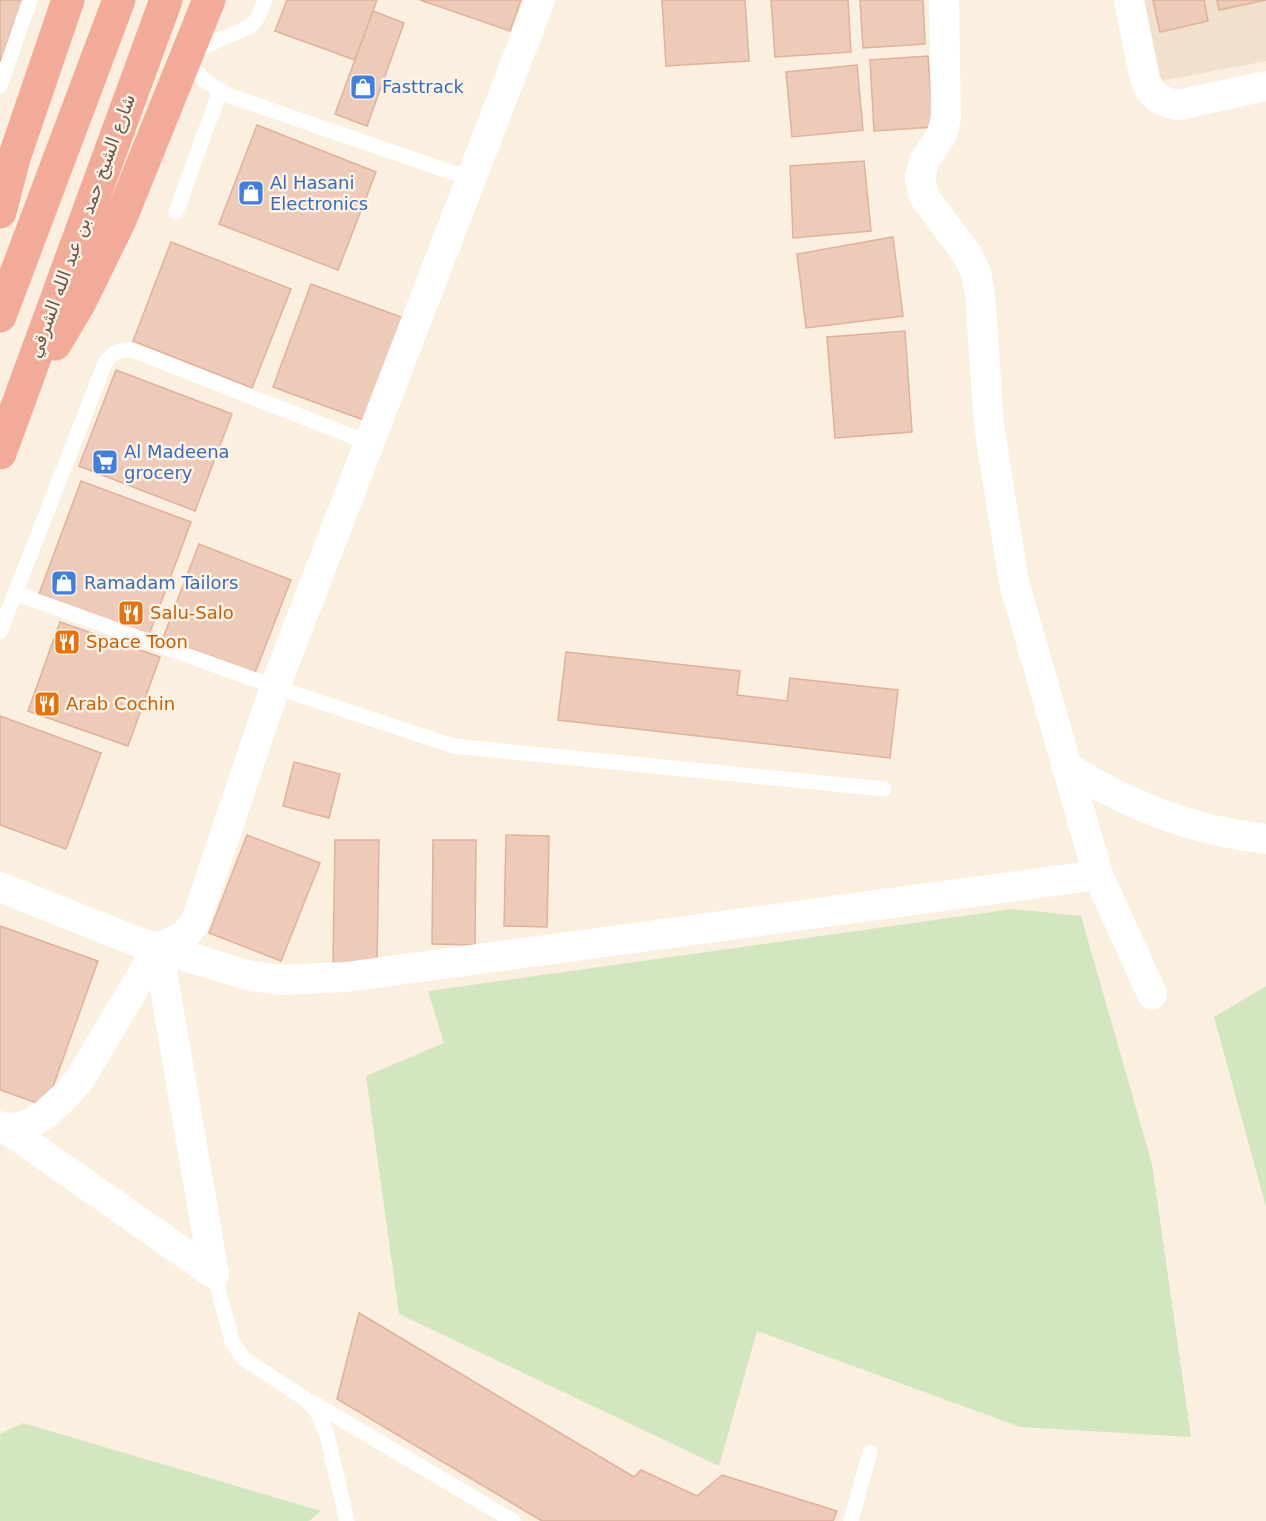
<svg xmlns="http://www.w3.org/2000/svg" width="1266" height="1521" font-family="'DejaVu Sans',Vazirmatn,sans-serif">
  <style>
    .residential { fill: #f2e0ce }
    .grass { fill: #d2e7c0 }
    .building { fill: #eecbb9; stroke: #e0b19a; stroke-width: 1.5 }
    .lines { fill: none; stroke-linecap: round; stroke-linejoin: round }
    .lane { stroke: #fff; stroke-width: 15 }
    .street { stroke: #fff; stroke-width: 30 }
    .highway { stroke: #f2ab99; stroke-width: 33 }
    .labels { text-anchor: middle; stroke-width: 5; stroke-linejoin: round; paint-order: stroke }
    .shop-label { font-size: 18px; fill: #366cbe; stroke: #fef3e5; text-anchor: start }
    .street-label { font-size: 18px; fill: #6f5449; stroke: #fef3e5 }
    .food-label { font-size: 18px; fill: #c56008; stroke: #fef3e5; text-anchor: start }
  </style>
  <rect width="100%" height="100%" fill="#fbefe0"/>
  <!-- residential -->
  <polygon class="residential" points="1142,0 1266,0 1266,61 1161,81"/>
  <!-- grass -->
  <g class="grass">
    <polygon points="1013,909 1081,916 1152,1164 1191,1437 1020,1427 757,1331 719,1466 399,1314 366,1076 444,1043 428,991"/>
    <polygon points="1266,986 1266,1207 1214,1017"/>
    <polygon points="23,1423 321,1511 309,1521 0,1521 0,1434"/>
  </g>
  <!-- building -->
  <g class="building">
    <polygon points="0,0 23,0 0,63"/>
    <polygon points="287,0 377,0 355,60 275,31"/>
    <polygon points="420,0 521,0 510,31"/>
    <polygon points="662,0 745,0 749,61 666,66"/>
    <polygon points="771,0 848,0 851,52 775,57"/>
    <polygon points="860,0 923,0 925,44 863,48"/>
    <polygon points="1153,0 1204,0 1208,21 1160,32"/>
    <polygon points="1217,0 1266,0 1219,10"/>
    <polygon points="373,11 404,23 367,126 335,114"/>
    <polygon points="928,56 933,127 874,131 870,60"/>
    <polygon points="857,65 863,130 792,137 786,72"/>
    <polygon points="257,125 376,172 338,270 219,224"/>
    <polygon points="864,161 871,231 793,238 790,166"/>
    <polygon points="893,237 903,316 806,328 797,254"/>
    <polygon points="171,242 291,289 252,388 133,341"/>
    <polygon points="311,284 409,320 372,423 273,387"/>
    <polygon points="905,331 912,432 835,438 827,337"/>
    <polygon points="116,370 232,414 195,511 79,466"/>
    <polygon points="81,481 191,522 149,635 39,594"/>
    <polygon points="199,544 291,580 255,673 163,638"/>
    <polygon points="60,622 160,657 128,746 28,711"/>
    <polygon points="566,652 740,671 737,695 787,701 790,678 898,690 890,758 558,720"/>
    <polygon points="0,716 101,753 66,849 0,825"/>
    <polygon points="294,762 340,774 329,818 283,806"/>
    <polygon points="247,835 320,863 281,961 209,933"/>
    <polygon points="506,835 549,836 547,927 504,926"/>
    <polygon points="335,840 379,840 377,964 333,963"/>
    <polygon points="433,840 476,840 475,945 432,944"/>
    <polygon points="0,926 98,961 46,1106 0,1090"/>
    <polygon points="359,1313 634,1477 641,1470 697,1496 722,1475 837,1511 833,1521 542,1521 337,1399"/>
  </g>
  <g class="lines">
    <!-- lane -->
    <g class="lane">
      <polyline points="192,52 251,26 258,17 265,0"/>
      <polyline points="186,60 205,81 230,96 471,179"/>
      <polyline points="0,86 30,0"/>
      <polyline points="176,212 220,91"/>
      <polyline points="15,593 275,687 453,746 884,789"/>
      <path d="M0,632L105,363C112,353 119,349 132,350L369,443"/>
      <polyline points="214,1274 232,1341 243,1358 304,1398 317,1412 327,1435 347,1521"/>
      <polyline points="312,1402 513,1521"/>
      <polyline points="851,1521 870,1452"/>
    </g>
    <!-- street -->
    <g class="street">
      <polyline points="944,0 946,118 941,136 924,161 920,179 925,198 967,254 976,273 980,293 989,426 1014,582 1098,875 1152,994"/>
      <path d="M1129,0L1145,79C1151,96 1160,102 1178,105L1266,86"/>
      <path d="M1068,768C1133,807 1190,830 1266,839"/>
      <polyline points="0,887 143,944 158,948 184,936 195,923 275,687 540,0"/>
      <polyline points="158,948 247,975 278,980 346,977 1098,875"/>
      <polyline points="158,948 214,1274"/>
      <path d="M0,1126C30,1137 63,1099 80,1079L158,948"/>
      <polyline points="7,1129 214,1274"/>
    </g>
    <!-- highway -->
    <g class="highway">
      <polyline points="0,212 14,158 68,0"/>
      <polyline points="0,316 119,0"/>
      <polyline points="55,344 80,302 120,220 209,0"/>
      <polyline points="0,453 166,0"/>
    </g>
  </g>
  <!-- icons -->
  <defs>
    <symbol id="shop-square" viewBox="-11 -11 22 22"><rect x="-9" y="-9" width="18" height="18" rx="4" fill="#3f7fe0" stroke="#fef3e5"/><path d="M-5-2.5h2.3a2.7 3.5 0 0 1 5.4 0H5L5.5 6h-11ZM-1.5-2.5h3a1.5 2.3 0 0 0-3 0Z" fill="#fff"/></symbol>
    <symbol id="supermarket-square" viewBox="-11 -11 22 22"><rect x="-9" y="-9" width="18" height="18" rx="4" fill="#3f7fe0" stroke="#fef3e5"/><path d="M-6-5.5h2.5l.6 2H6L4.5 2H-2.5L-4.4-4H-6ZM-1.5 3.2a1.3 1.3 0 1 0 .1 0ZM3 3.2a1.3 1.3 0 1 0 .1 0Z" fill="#fff"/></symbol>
    <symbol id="restaurant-square" viewBox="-11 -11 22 22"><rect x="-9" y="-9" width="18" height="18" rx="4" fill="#e8710a" stroke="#fef3e5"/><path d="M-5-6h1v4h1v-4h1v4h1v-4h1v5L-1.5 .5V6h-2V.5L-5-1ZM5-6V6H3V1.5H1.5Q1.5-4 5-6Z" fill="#fff"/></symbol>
  </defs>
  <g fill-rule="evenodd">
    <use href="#shop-square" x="348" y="72" width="30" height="30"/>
    <use href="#shop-square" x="236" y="178" width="30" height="30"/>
    <use href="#supermarket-square" x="90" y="447" width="30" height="30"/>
    <use href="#shop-square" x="49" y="568" width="30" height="30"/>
    <use href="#restaurant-square" x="116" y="598" width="30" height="30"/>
    <use href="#restaurant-square" x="52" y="627" width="30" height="30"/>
    <use href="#restaurant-square" x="32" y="689" width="30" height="30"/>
  </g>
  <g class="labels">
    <!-- shop labels -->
    <g class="shop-label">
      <text x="382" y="93">Fasttrack</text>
      <text x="270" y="189">Al Hasani<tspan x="270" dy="21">Electronics</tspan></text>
      <text x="124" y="458">Al Madeena<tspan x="124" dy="21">grocery</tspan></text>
      <text x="84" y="589">Ramadam Tailors</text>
    </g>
    <!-- street labels -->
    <g class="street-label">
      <text transform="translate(82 226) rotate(-70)" y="6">شارع الشيخ حمد بن عبد الله الشرقي</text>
    </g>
    <!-- food labels -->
    <g class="food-label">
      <text x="150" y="619">Salu-Salo</text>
      <text x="86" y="648">Space Toon</text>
      <text x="66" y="710">Arab Cochin</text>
    </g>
  </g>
</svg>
